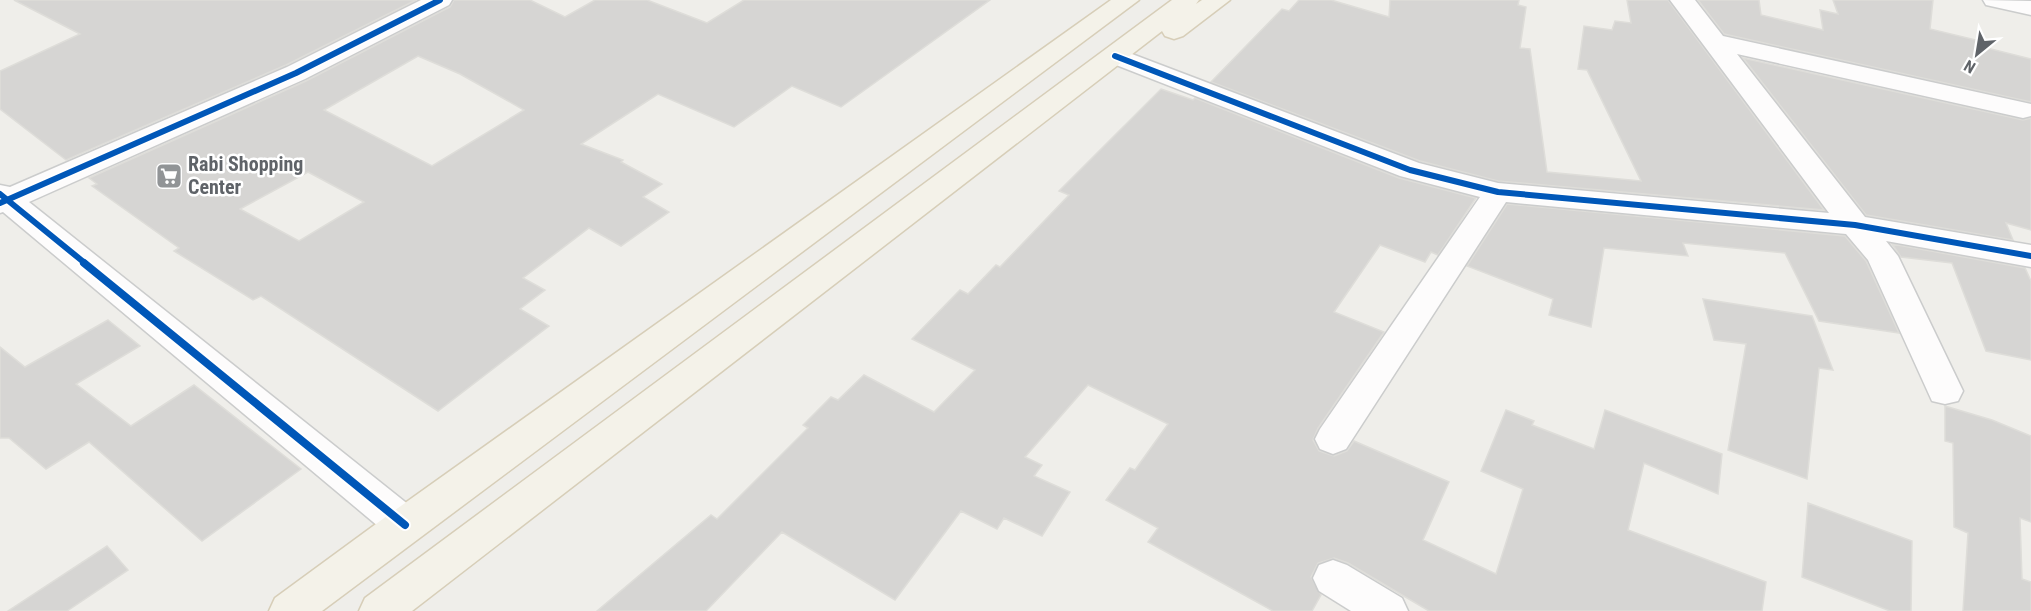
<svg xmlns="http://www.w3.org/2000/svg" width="2031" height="611" font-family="'Roboto Condensed',sans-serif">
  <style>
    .building { fill: #d6d5d3; stroke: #deddd9; stroke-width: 1.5; fill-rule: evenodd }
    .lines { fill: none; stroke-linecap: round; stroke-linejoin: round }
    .minor-casing { stroke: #cbcccc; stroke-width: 3 }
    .major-casing { stroke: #d7ceb8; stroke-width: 3 }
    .minor { fill: #fdfcfc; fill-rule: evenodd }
    .major { fill: #f4f2e9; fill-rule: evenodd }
    .cycleway-far1-casing { stroke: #fff; stroke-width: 9 }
    .cycleway-casing { stroke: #fff; stroke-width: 12 }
    .cycleway-far1 { stroke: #0057b8; stroke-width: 6 }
    .cycleway { stroke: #0057b8; stroke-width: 8 }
    .labels { text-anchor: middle; stroke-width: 5; stroke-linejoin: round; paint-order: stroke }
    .poi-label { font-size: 20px; font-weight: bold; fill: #5f6368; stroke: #fff; text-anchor: start }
  </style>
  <rect width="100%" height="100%" fill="#efeeea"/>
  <!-- building -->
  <g class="building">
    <polygon points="14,0 416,0 286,65 66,160 0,109 0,71 80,34"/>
    <path d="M454,0H530L565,17L595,0H647L707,23L744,0H990L841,107L792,86L734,127L658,94L581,144L623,160L621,162L662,184L643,197L669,212L621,246L589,228L523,278L545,290L520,309L549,326L438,411L261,296L253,300L174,251L179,248L92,186L97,184L89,178L306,81L450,7ZM418,56L460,74L524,110L432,166L324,110ZM308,172L364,202L299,241L240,209Z"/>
    <polygon points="1299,0 1331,0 1389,17 1390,0 1519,0 1518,5 1526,7 1520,48 1530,49 1547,172 1641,181 1587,70 1578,69 1584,26 1612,30 1615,21 1631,23 1627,0 1668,0 1824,210 1498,181 1420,161 1211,82 1282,9 1289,11"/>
    <polygon points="1698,0 1759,0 1761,15 1823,30 1820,10 1838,14 1833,0 1933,0 1930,29 1976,40 1975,45 2031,59 2031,102 1724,34"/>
    <polygon points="1743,58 2023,120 2031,118 2031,230 2006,223 2013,240 1866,215"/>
    <polygon points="1161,89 1193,100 1195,98 1399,178 1476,198 1438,255 1431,252 1425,262 1380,245 1334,312 1384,332 1318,428 1313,440 1319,451 1334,456 1347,451 1354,441 1449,482 1423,540 1496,574 1523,489 1481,471 1506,410 1534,421 1532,425 1594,449 1605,410 1722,454 1718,494 1644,463 1628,530 1766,582 1762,611 1429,611 1348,563 1334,558 1318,563 1311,577 1321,595 1312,611 1273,611 1148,542 1158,528 1106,500 1130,468 1135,470 1168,424 1088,385 1025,457 1042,465 1034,476 1070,492 1042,536 1004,518 997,529 961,511 895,600 782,532 706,611 597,611 711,515 717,519 808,428 803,425 831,397 838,400 864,375 934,412 975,370 912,339 960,290 968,294 996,265 1000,267 1069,195 1059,191"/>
    <polygon points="1507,204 1845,236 1866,261 1899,333 1819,321 1785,253 1683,243 1688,256 1604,248 1591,327 1549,315 1553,299 1467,266"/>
    <polygon points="1892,244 2025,268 2031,281 2031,360 1986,351 1952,263 1901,257"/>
    <polygon points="1703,299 1812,316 1833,370 1819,368 1807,479 1728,450 1746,344 1714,340"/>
    <polygon points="108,320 140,346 76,384 131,426 194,385 301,469 202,541 89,442 46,469 9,438 0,438 0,347 25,367"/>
    <polygon points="1945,406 1992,420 2031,436 2031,522 2020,518 2022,579 2031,582 2031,611 1963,611 1968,533 1954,527 1953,443 1945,441"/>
    <polygon points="1808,503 1912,541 1911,611 1890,611 1802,577"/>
    <polygon points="107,546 128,570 67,611 8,611"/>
  </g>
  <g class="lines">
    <defs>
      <g id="minor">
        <polygon points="421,0 452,0 449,5 305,79 29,202 419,513 425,525 419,537 405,542 391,537 3,212 0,213 0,185 10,187 287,67"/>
        <polygon points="1670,0 1695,0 1723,36 2031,104 2031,116 2023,118 1737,54 1865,217 2031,245 2031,267 1886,241 1898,256 1963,391 1958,401 1945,404 1932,401 1868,260 1846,234 1506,202 1346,449 1333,454 1320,449 1315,439 1320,429 1480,197 1400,176 1106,61 1102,56 1106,51 1115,48 1124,51 1419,163 1498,183 1829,213"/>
        <polygon points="1983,0 2031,1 2031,15 1986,5"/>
        <polygon points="1333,560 1347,565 1402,598 1408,611 1351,611 1319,591 1313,578 1319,565"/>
      </g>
      <g id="major">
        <polygon points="1111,0 1139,0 322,611 269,611 275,598 391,513"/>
        <polygon points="1172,0 1199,0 1196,4 1202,0 1230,0 1183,36 1174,39 1165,36 1162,31 412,611 359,611 365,598"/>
      </g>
    </defs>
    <!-- minor casing -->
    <use href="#minor" class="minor-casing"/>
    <!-- major casing -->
    <use href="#major" class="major-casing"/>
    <!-- minor -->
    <use href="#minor" class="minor"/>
    <!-- major -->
    <use href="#major" class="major"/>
    <defs>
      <g id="cycleway-far1">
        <polyline points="1115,56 1410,170 1498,192 1855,225 2031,256"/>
        <polyline points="0,194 86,264"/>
        <polyline points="0,203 296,73 440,0"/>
      </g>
      <polyline id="cycleway" points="84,263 405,525"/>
    </defs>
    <!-- cycleway-far1 casing -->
    <use href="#cycleway-far1" class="cycleway-far1-casing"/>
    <!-- cycleway casing -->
    <use href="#cycleway" class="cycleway-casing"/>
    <!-- cycleway-far1 -->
    <use href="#cycleway-far1" class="cycleway-far1"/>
    <!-- cycleway -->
    <use href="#cycleway" class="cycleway"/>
  </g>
  <!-- icons -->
  <defs>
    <symbol id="supermarket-square" viewBox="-11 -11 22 22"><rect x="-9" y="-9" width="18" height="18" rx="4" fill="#919496" stroke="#fff"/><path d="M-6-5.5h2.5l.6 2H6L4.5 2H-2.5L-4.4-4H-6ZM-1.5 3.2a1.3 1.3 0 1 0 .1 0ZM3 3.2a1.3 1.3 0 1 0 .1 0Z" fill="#fff"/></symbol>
  </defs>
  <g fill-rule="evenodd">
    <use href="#supermarket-square" x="154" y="161" width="30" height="30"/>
  </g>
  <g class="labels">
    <!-- poi labels -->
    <g class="poi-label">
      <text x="188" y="171">Rabi Shopping<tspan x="188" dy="23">Center</tspan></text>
    </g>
  </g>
  <!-- north arrow -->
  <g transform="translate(1977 54) rotate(210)" stroke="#ffffff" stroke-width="4.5" paint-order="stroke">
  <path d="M0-4.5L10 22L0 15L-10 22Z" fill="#5f6368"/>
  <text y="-9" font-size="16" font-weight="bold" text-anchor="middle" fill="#5f6368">N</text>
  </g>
</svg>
